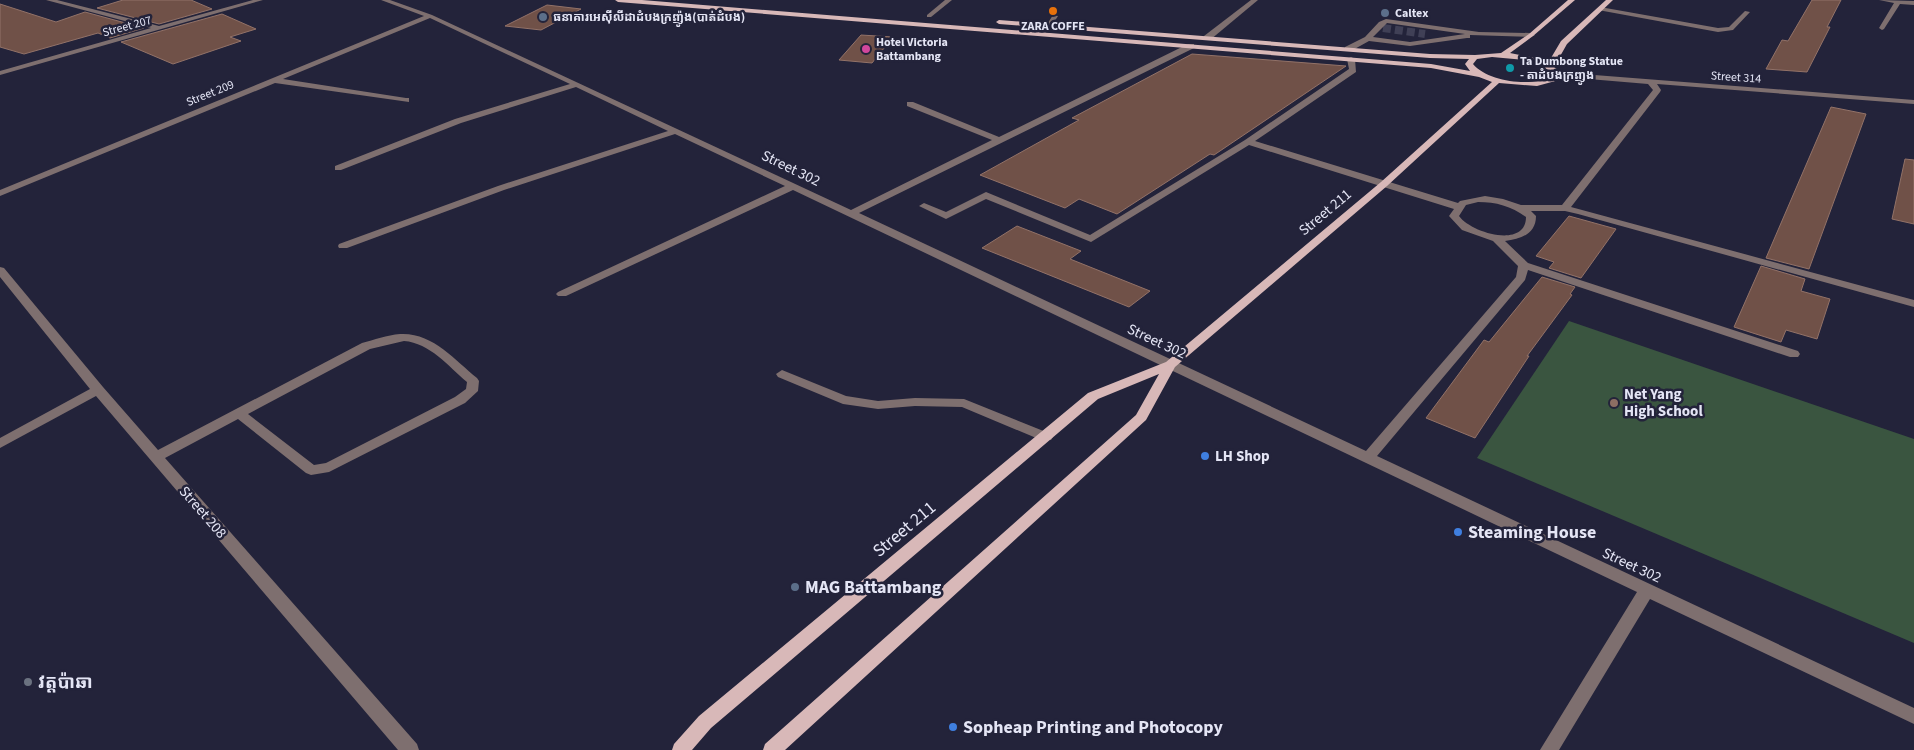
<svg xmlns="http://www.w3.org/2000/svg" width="1914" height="750" font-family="'Source Sans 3','Noto Sans Khmer',sans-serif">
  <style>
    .green { fill: #3a5540 }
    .building { fill: #705148; stroke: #927268 }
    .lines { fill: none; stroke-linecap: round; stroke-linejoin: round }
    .minor-tunnel { stroke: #404056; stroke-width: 8; stroke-dasharray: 8 4; stroke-linecap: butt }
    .minor { fill: #7e6f6f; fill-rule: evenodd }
    .major { fill: #d8b8b8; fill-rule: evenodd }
    .food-dot { fill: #e8710a; stroke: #23233a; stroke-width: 2 }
    .service-dot { fill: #5c6f8a; stroke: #23233a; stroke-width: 2 }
    .hotel-dot { fill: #d1479c; stroke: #23233a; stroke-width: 2 }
    .culture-dot { fill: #0f9aa8; stroke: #23233a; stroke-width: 2 }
    .education-dot { fill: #8d6e63; stroke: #23233a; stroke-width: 2 }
    .shop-dot { fill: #3f7fe0; stroke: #23233a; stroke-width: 2 }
    .worship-dot { fill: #6b7280; stroke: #23233a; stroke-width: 2 }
    .labels { text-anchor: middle; stroke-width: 5; stroke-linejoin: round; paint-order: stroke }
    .far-poi-label { font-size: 12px; font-weight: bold; fill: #e4e5f5; stroke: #23233a; text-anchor: start }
    .far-street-label { font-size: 12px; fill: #e4e5f5; stroke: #23233a }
    .street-label { font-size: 15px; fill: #e4e5f5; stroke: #23233a }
    .poi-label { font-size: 15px; font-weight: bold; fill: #e4e5f5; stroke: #23233a; text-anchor: start }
    .near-street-label { font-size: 18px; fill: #e4e5f5; stroke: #23233a }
    .near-poi-label { font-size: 18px; font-weight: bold; fill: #e4e5f5; stroke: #23233a; text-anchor: start }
  </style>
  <rect width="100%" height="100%" fill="#23233a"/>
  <!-- green -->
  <polygon class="green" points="1569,321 1914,439 1914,643 1477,458"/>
  <!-- building -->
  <g class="building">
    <polygon points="123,0 191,0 212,9 159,24 97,8"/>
    <polygon points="1812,0 1841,0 1827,27 1830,27 1807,72 1766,69 1782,40 1788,41"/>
    <polygon points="0,4 56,22 85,12 144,28 110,38 98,33 24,54 0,47"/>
    <polygon points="547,5 581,9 541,30 505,26"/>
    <polygon points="222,14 256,29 230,37 241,41 173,64 121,42"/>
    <polygon points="861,35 893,37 872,63 839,60"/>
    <polygon points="1192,54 1346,66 1214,155 1210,154 1117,214 1079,199 1065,208 980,175 1079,120 1072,118"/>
    <polygon points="1831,107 1866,114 1809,269 1766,258"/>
    <polygon points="1905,159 1914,160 1914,224 1892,219"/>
    <polygon points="1569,216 1616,229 1581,278 1549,268 1554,262 1536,256"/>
    <polygon points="1017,226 1081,251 1070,259 1150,291 1129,307 982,248"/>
    <polygon points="1761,266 1805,279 1801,291 1830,299 1817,339 1786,330 1781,342 1734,327"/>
    <polygon points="1542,277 1575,287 1570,294 1572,295 1527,356 1529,356 1475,438 1426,418 1484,340 1489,342"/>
  </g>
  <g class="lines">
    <!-- minor-tunnel -->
    <polyline class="minor-tunnel" points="1383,28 1425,34"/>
    <!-- minor -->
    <g class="minor">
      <polygon points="46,0 57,0 159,26 253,0 263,0 0,75 0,71 151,28"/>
      <path d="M381,0H390L432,15L851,210L992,140L907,106V102H913L999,137L1188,44H1194V48L859,213L1366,451L1516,277L1518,266L1493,241L1462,230L1449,216L1454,209L1249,145L1091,242L986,199L946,219L919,206L924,203L946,212L986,192L1090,235L1245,140L1349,69L1347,59L1351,57L1355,59L1356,72L1255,141L1458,203L1460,201L1485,196L1503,199L1521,205H1562L1653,90L1648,84L1553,76L1552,74L1556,72L1914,100V104L1657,84L1661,90L1660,92L1571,207L1914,300V307L1578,214L1565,211H1531L1536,216C1536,234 1521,239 1505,241L1528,263L1798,351L1800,354L1798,357H1790L1528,270L1525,280L1377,456L1914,708V724L1650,599L1559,750H1540L1637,592L793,190L566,296H558L556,294L558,292L785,186L675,134L504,190L347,248H339L338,246L339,244L498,186L668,131L576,87L461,123L341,170H335V166L455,119L570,84L430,18L283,79L406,98H409V102L275,83L0,196V190L424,16ZM1478,202C1496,202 1511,206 1526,217C1526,249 1471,233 1459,216L1466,205Z"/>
      <polygon points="945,0 952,0 931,17 927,17 927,15"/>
      <polygon points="1251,0 1258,0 1210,40 1204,40 1204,36"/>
      <polygon points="1879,0 1914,1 1914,5 1900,4 1884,29 1882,30 1879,28 1894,3"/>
      <polygon points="1600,7 1718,28 1729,27 1745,11 1750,12 1733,30 1718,32 1598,10 1597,9"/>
      <polygon points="1053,15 1058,16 1051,27 1047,27 1046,26"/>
      <path d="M1386,19L1479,32L1531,33L1535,35L1531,37L1470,35V38H1467L1410,46L1369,41L1351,51H1345V47L1365,37L1379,22ZM1387,23L1465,34L1410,42L1373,37Z"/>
      <path d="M0,267L4,268L103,387L158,450L362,343C374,340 387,335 400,334C432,332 455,360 477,378L479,381L478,391L465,403L329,472L311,475L306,473L238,419L165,458L417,744L419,750H398L96,396L0,448V438L90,389L0,277ZM404,341C430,343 448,366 467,382L466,389L455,397L326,463L314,465L248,414L370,349Z"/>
      <polygon points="782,370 846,396 878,401 915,398 964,399 1051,434 1053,437 1051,440 1041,440 962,407 915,406 878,409 843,404 778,377 776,374"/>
    </g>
    <!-- major -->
    <path class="major" d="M615,0H642L1431,64L1470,71L1465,64L1469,59L1430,58L999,24L996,22L999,20L1430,54L1475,55L1501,53L1529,34L1568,0H1575L1533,36L1510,53L1535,58L1548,63L1561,41L1606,0H1613L1567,44L1554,67L1558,70L1559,80L1537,86L1499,83L1387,186L1175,367L1146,420L785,750H763L765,744L1136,415L1159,374L1098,399L711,728L692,750H672L674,744L699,716L1088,393L1166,362L1381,182L1492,82L1479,77L1431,68L618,2ZM1492,57L1525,60L1537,64L1550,71L1552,77C1531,87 1488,82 1473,64L1477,59Z"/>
  </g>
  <!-- markers -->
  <circle class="food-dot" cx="1053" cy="11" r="5"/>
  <g class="service-dot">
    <circle cx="1385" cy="13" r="5"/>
    <circle cx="543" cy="17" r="5"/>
    <circle cx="795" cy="587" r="5"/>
  </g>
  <circle class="hotel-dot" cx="866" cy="49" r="5"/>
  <circle class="culture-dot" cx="1510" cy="68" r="5"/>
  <circle class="education-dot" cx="1614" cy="403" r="5"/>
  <g class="shop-dot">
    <circle cx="1205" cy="456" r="5"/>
    <circle cx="1458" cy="532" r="5"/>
    <circle cx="953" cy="727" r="5"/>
  </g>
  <circle class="worship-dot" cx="28" cy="682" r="5"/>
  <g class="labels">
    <!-- far-poi labels -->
    <g class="far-poi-label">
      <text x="1395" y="17">Caltex</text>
      <text x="553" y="21">ធនាគារអេស៊ីលីដាដំបងក្រញ៉ូង(បាត់ដំបង)</text>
      <text x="1053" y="30" text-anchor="middle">ZARA COFFE</text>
      <text x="876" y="46">Hotel Victoria<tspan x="876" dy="14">Battambang</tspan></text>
      <text x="1520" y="65">Ta Dumbong Statue<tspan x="1520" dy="14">- តាដំបងក្រញូង</tspan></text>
    </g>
    <!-- far-street labels -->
    <g class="far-street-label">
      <text transform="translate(127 26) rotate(-15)" y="4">Street 207</text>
      <text transform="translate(1736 77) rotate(4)" y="4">Street 314</text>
      <text transform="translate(210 93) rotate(-22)" y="4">Street 209</text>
    </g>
    <!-- street labels -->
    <g class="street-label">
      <text transform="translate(791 168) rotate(26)" y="5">Street 302</text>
      <text transform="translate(1325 212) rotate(-40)" y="5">Street 211</text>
      <text transform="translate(1157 341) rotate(25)" y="5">Street 302</text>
      <text transform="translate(203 512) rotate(49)" y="5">Street 208</text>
      <text transform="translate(1632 565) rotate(25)" y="5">Street 302</text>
    </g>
    <!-- poi labels -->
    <g class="poi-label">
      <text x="1624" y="399">Net Yang<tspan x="1624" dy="17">High School</tspan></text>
      <text x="1215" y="461">LH Shop</text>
    </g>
    <!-- near-street labels -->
    <g class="near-street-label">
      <text transform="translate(904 529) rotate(-40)" y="6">Street 211</text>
    </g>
    <!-- near-poi labels -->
    <g class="near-poi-label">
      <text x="1468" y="538">Steaming House</text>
      <text x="805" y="593">MAG Battambang</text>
      <text x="38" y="688">វត្តប៉ាឆា</text>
      <text x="963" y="733">Sopheap Printing and Photocopy</text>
    </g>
  </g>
</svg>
